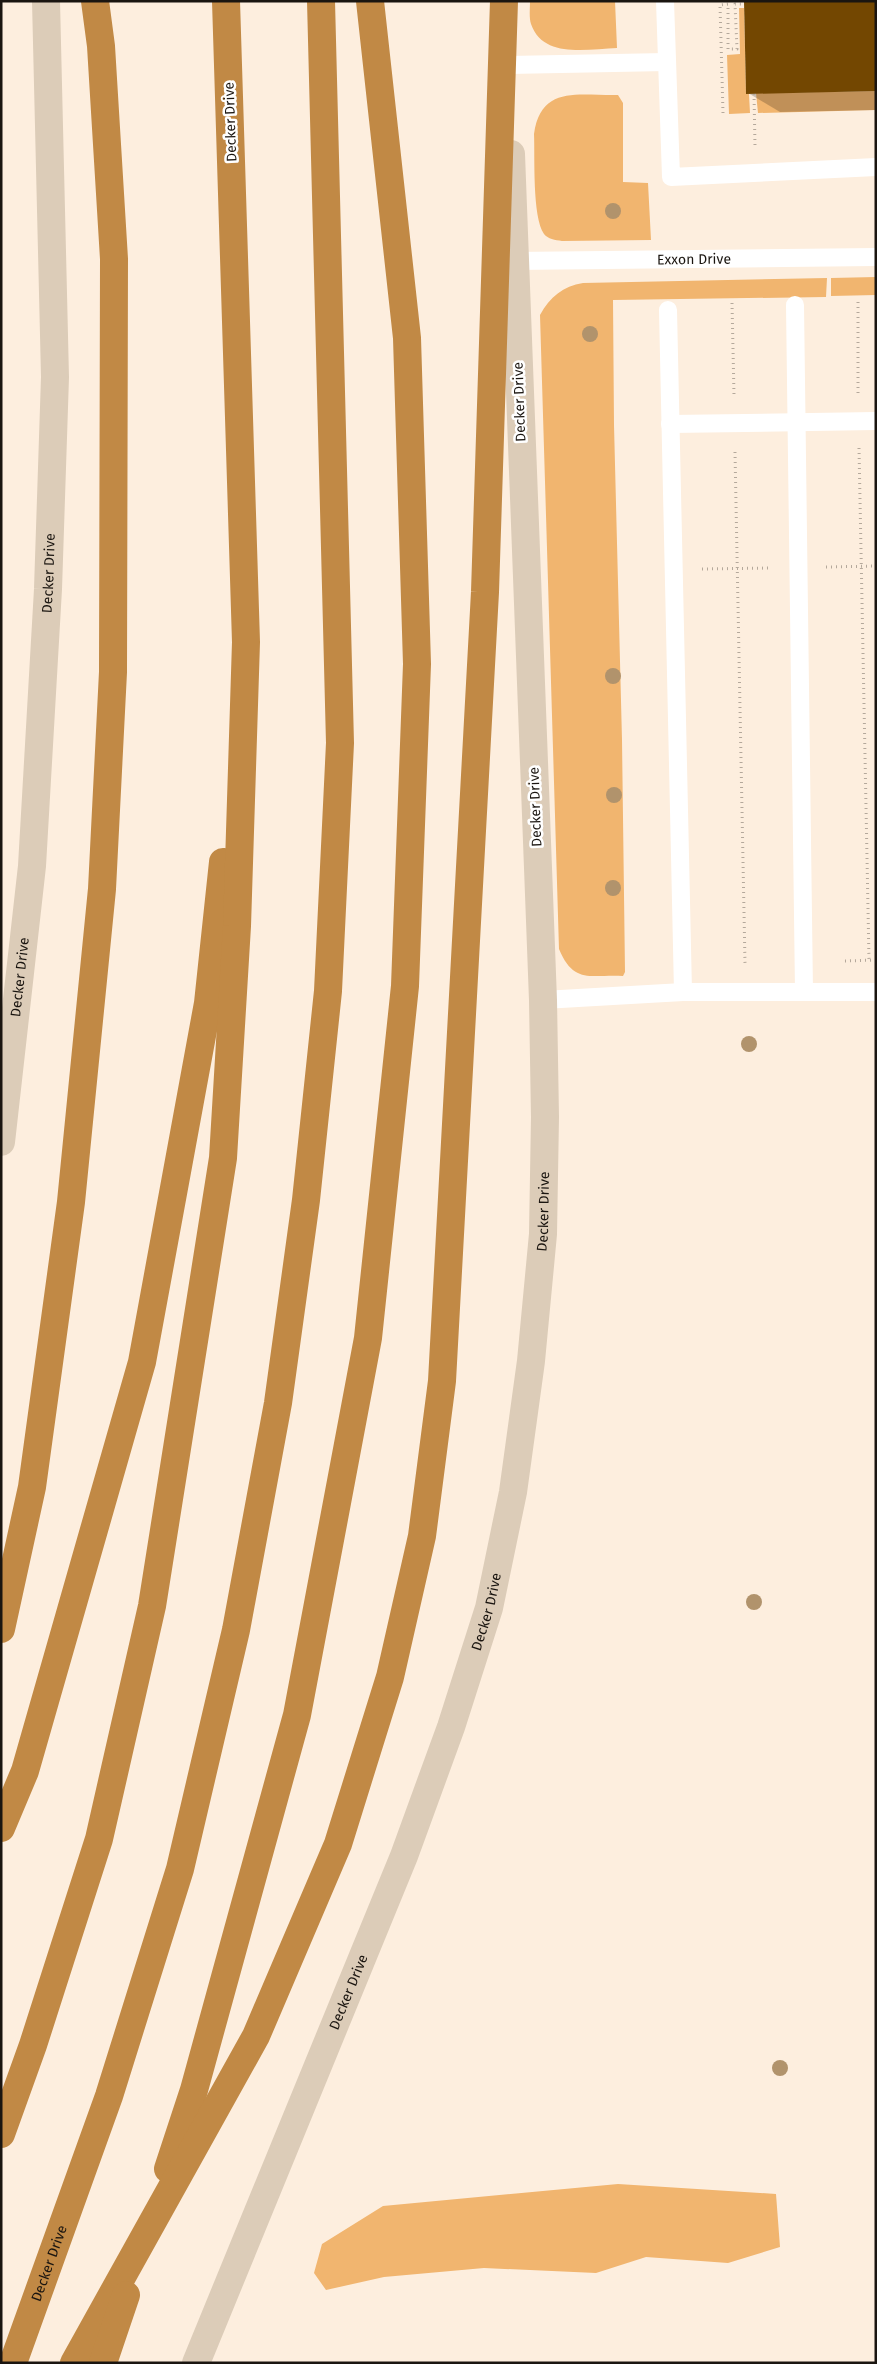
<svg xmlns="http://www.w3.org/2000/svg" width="877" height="2364" font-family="'Fira Sans',sans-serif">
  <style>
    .green { fill: #f1b56f }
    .shadow { fill: #0003 }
    .building { fill: #734701 }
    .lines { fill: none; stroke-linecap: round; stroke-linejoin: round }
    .path { stroke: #b4a89b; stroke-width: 3; stroke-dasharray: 1 4; stroke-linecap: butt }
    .service { stroke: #fff; stroke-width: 18 }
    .secondary { stroke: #dcccb8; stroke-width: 28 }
    .motorway { stroke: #c18945; stroke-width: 28 }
    .tree { fill: #b1936c }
    .labels { text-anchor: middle; stroke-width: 5; stroke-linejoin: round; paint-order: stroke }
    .street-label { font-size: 14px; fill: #1a1510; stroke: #fff }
  </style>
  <rect width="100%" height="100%" fill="#fdeede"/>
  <!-- green -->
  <g class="green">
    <path d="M530,1H615L617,48C588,49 543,59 531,24C529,18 530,8 530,1Z"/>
    <polygon points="739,8 744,8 746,94 749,94 750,113 729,114 727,55 740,54"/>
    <polygon points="876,91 876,110 758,113 756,93"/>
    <path d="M618,95L623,103V182L648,183L651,240L562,241C555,240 548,239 544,234C532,217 535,156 534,134C541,84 580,96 618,95Z"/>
    <polygon points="876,277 876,295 831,296 831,278"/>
    <path d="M827,278L826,297L613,300L614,425L622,740L625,972L623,976C591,974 574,985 559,949L540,315C550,297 563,286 583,283Z"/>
    <polygon points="618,2184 776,2194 780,2247 728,2263 646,2257 596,2273 484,2268 384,2277 326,2290 314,2273 322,2244 383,2206"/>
  </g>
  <!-- shadow -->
  <polygon class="shadow" points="876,1 876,110 780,112 748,93"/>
  <!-- building -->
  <polygon class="building" points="744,1 876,1 876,91 746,94"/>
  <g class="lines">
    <!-- path -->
    <g class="path">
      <polyline points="754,94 755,146"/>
      <polyline points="723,113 720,5 728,4 728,49 737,49 735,4 744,4"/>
      <polyline points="858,302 858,394"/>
      <polyline points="732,303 734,395"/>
      <polyline points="859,448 869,960"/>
      <polyline points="735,452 745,963"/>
      <polyline points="826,567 876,566"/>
      <polyline points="702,569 771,568"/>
      <polyline points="845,961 876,960"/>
    </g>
    <!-- service -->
    <g class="service">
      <polyline points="665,1 671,177 876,167"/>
      <polyline points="508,65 667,62"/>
      <path id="s1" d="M513,261L876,257"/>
      <polyline points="795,305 804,992"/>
      <polyline points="668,310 683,992"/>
      <polyline points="670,424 876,421"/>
      <polyline points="543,1000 683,992 876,992"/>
    </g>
    <!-- secondary -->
    <g class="secondary">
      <path id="s2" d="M1,1142L32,866L48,589L55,377L46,1"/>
      <path id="s3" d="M196,2363L404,1856L451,1727L489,1608L513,1492L531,1361L543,1234L545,1117L543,1000L511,154"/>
    </g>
    <!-- motorway -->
    <g class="motorway">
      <polyline points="1,1629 32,1487 71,1202 102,889 113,672 114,259 101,46 95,1"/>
      <polyline points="1,1828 25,1771 142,1362 208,1003 223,862"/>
      <polyline points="1,2134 33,2045 99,1839 152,1606 223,1158 237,926 246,642 226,1"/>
      <polyline points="168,2169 194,2090 297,1715 368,1338 405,986 417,664 407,338 370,1"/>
      <path id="s4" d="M13,2363L109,2096L180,1869L236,1630L278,1403L306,1200L328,991L340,743L321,1"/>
      <polyline points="74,2363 256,2036 338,1844 390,1677 422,1536 442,1381 485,592 504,1"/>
      <polyline points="103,2363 126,2295"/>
    </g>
  </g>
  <!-- trees -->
  <g class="tree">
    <circle cx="613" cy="211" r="8"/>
    <circle cx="590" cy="334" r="8"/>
    <circle cx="613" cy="676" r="8"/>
    <circle cx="614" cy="795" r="8"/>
    <circle cx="613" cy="888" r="8"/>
    <circle cx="749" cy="1044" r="8"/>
    <circle cx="754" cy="1602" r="8"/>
    <circle cx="780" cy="2068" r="8"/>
  </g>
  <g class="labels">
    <!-- street labels -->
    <g class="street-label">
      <text transform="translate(230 122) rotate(-92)" y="5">Decker Drive</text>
      <text dy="5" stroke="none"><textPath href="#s1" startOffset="181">Exxon Drive</textPath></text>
      <text transform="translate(519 402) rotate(-92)" y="5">Decker Drive</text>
      <text dy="5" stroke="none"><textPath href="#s2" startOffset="571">Decker Drive</textPath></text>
      <text transform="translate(535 807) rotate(-92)" y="5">Decker Drive</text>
      <text dy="5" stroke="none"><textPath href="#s2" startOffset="166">Decker Drive</textPath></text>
      <text dy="5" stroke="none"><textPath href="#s3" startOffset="1211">Decker Drive</textPath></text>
      <text dy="5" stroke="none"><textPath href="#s3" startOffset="806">Decker Drive</textPath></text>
      <text dy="5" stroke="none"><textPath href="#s3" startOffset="401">Decker Drive</textPath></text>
      <text dy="5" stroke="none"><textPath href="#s4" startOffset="106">Decker Drive</textPath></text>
    </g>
  </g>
  <!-- border -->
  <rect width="877" height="2364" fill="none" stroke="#1a1510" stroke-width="5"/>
</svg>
